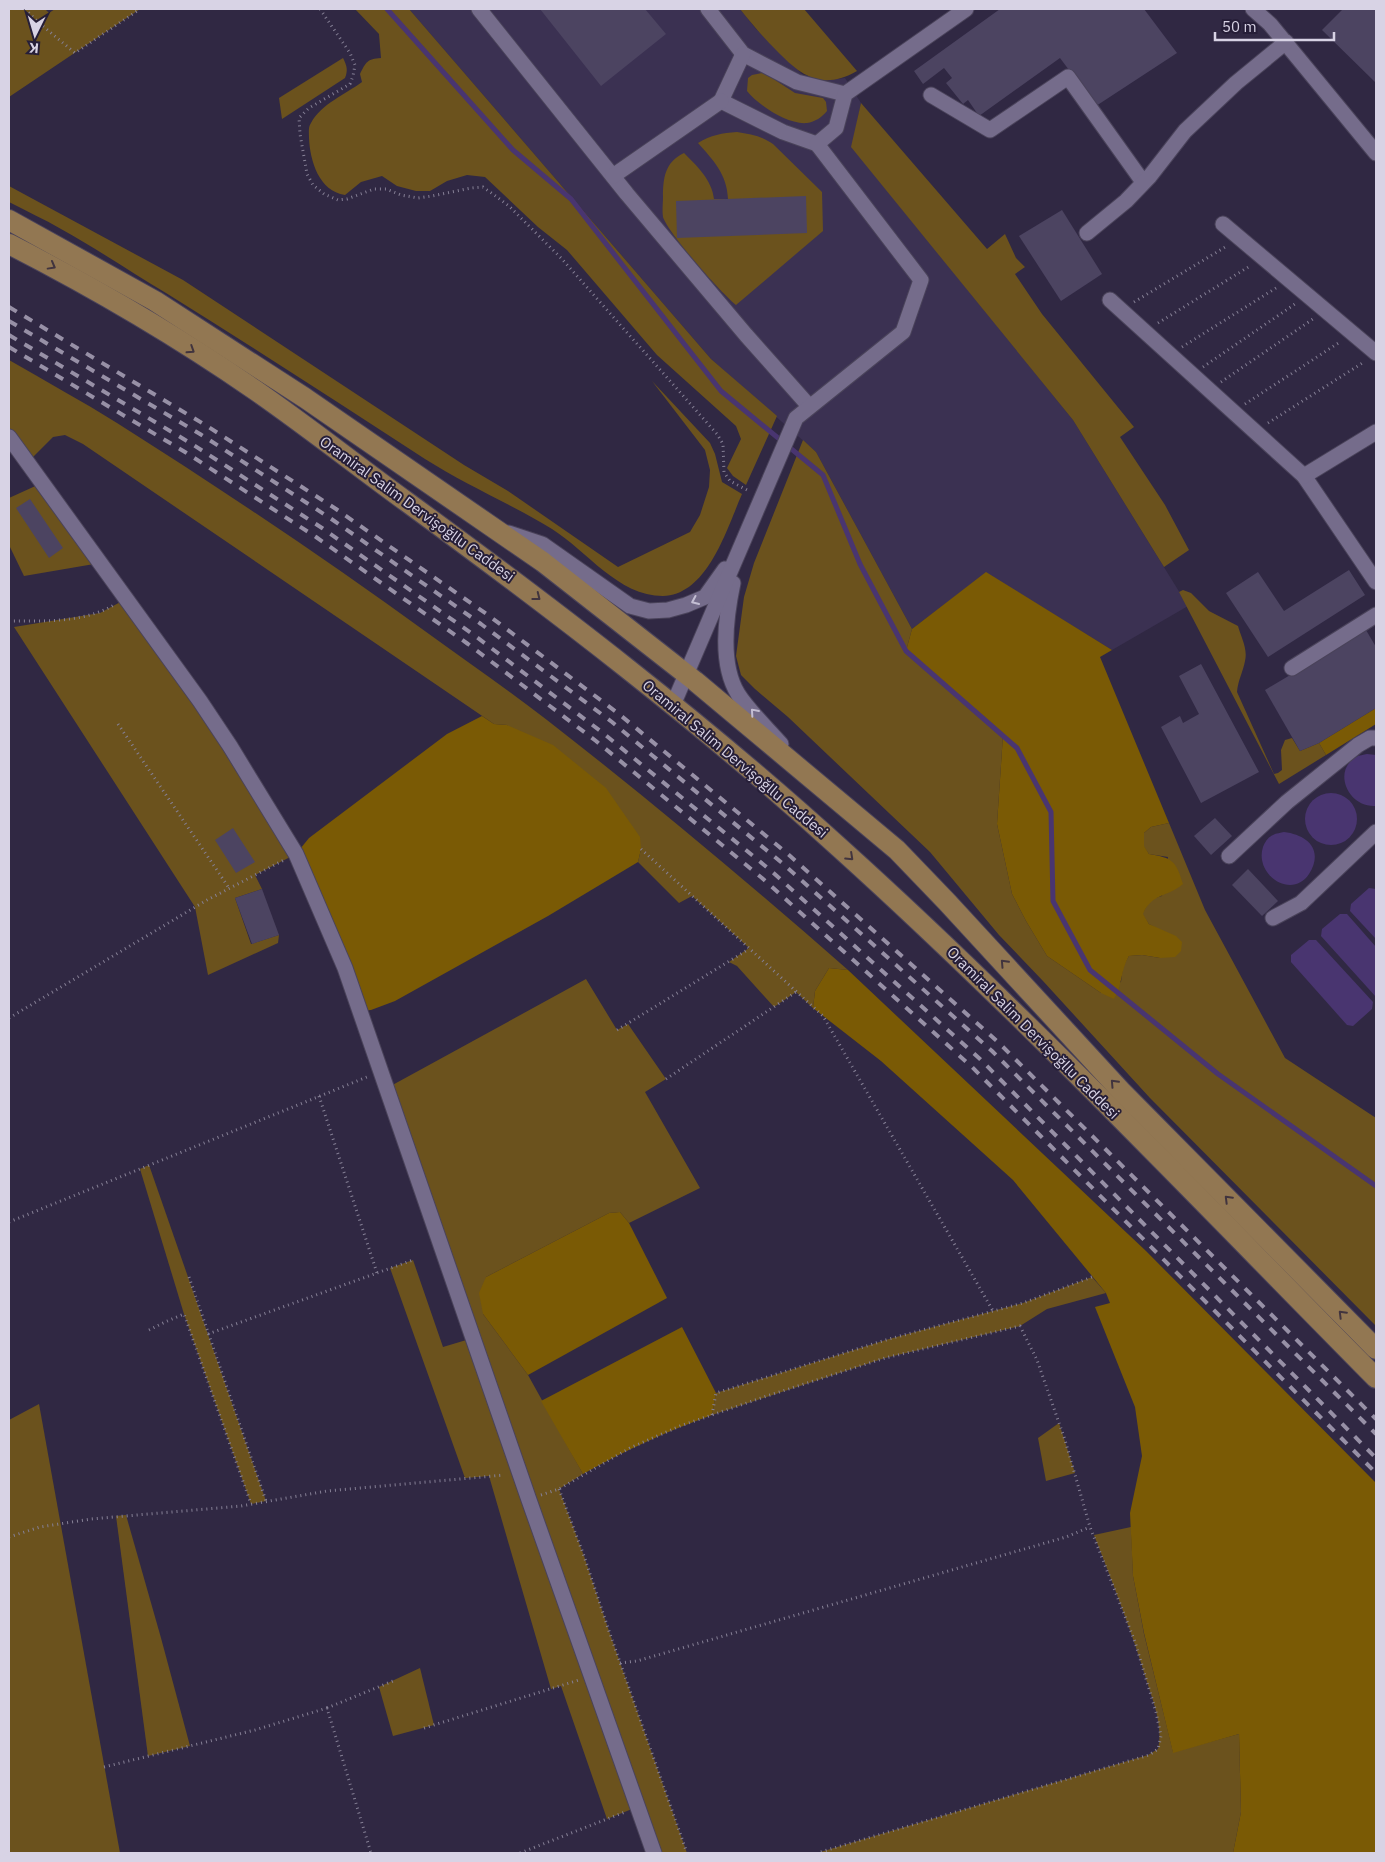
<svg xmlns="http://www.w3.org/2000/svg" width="1385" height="1862" font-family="'IBM Plex Sans',sans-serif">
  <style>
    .built { fill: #3b3152 }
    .green { fill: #6b521d }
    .forest { fill: #7a5a05 }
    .water { fill: #493570 }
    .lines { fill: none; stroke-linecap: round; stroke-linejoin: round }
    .stream { stroke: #493570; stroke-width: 5 }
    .building { fill: #4c4461 }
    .minor-casing { stroke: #4a435a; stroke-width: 17 }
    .major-casing { stroke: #4a435a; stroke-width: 22 }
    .path { stroke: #868096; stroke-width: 3; stroke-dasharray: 1 4; stroke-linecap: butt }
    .minor { stroke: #756c8b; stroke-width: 15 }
    .major { stroke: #927752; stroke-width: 20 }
    .rail { stroke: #9790a6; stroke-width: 4; stroke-dasharray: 9 9; stroke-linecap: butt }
    .oneway { stroke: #41343e }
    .oneway2 { stroke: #c4bed3 }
    .labels { text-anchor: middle; stroke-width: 4; stroke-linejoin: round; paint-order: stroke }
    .street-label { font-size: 15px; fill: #d8d3e5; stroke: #261e38 }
  </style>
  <rect width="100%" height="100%" fill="#302843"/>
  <!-- built -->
  <polygon class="built" points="409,9 740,9 756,29 803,75 829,80 845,78 861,103 852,147 1073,420 1188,606 1112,650 986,573 912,629 816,452 711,359"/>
  <!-- green -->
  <g class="green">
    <polygon points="9,9 45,9 49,13 55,9 140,9 9,97"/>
    <path d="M355,9H409L711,359L777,416L746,485L733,476L727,468L741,439L736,426L657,355L567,250L538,227L485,177L467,175L447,181L430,191H416L397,186L382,176L361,182L345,195C319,191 310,161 309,138C309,133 308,127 311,123C321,104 346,94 362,82L360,74C366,62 367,59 381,58L379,34Z"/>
    <path d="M740,9H804L857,71C822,91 801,76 776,50C763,37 751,23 740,9Z"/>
    <path d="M343,58C347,66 348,70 345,78L282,119L279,98Z"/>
    <path d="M762,73L772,78L795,93L823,98L826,102L827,111C822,117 815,122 807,123C788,125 758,105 747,91L748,78L752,75Z"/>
    <polygon points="861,103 987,249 1005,234 1016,258 1025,267 1015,274 1042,314 1134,427 1120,437 1165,505 1189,550 1164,567 1073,420 851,147"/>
    <path d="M737,132C750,134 762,136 773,144L822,192L823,231L736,305C721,293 668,233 663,217C662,211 663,203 663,197C663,178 665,162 684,153C697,166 712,180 714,199H728C727,174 713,160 698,143C711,135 722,133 737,132Z"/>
    <path d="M9,186L183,280L464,465L508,491L618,567L690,532L700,515L709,487L710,470L705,450L652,381L710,443L715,454L722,482L742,494C727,528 708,595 663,596C618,596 587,551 552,529C511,504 466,485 425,459C339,403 253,347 166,293C131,272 97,249 61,229C44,219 26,211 9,202Z"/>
    <path d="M9,360C45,381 82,401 117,423C223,490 327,560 429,634C468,662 508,690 547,720C650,800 750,884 848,970L829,968L815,991L813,1008L796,992L774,1007L737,966L729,962L749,948L692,896L679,903L638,862L641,849L507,725L494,724L83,444L65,435L53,437L27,463L9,437Z"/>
    <polygon points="803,440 816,452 912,629 906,651 1003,735 997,824 1012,894 1026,921 1047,956 1101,993 1121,982 1123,966 1129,956 1142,955 1160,958 1158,929 1149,924 1142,914 1151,899 1162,896 1168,857 1149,854 1144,847 1144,833 1151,827 1169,823 1205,910 1285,1058 1376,1118 1376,1326 1150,1098 1043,981 999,935 930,852 788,717 755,689 741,675 736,656 744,597 754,563"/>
    <polygon points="42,483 100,563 24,576 9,545 9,498"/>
    <path d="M1183,590L1191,593L1209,611L1238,626C1241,637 1248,649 1245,661C1243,672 1238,680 1237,692L1274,774L1278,773L1282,770L1281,750L1285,740L1292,738L1300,751L1319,743L1326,755L1279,784L1179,592Z"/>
    <polygon points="126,599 296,854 255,875 262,889 235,898 251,944 279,935 278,943 208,975 195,907 14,627 100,613"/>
    <polygon points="586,979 617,1030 628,1024 666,1079 645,1092 700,1188 629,1223 620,1212 609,1213 486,1277 483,1314 528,1375 583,1474 559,1489 584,1556 609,1631 687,1853 654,1853 637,1807 607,1819 561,1686 551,1689 489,1476 465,1478 390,1268 413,1260 443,1347 473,1338 387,1088"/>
    <polygon points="149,1165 266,1501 251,1504 184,1314 140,1169"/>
    <polygon points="1092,1277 1106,1293 1047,1309 1020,1326 885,1358 712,1415 716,1393 889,1339 1023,1303"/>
    <polygon points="39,1404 120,1853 9,1853 9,1420"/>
    <polygon points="1059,1423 1075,1473 1046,1481 1038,1438"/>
    <polygon points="126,1515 161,1638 190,1746 148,1756 116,1516"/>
    <path d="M1131,1527L1133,1576L1144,1634L1173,1752L1239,1734L1241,1812L1233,1853H817L1148,1755L1158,1749C1163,1726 1154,1704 1147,1682C1132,1632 1113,1584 1094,1535Z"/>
    <polygon points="420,1668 434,1725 393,1736 379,1687"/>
  </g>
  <!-- forest -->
  <g class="forest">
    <path d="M986,572L1112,650L1100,657L1169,823L1151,827L1144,833V846L1149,854C1173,858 1176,861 1183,884C1166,898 1152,893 1143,914L1149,924L1176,936L1182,942L1181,951L1175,957L1160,958L1142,955L1129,956C1120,971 1123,984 1114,999L1101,993L1047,956L1026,921L1012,894L997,824L1003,735L906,651L912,629Z"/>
    <polygon points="1376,708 1376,724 1326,755 1319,743"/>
    <polygon points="482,716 494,724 507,725 553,745 606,788 640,837 641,849 638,862 548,916 395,1001 371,1010 360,1011 296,854 309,838 447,734"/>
    <polygon points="829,968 848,970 1146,1251 1376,1483 1376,1853 1233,1853 1241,1812 1239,1734 1173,1753 1144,1633 1133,1576 1130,1513 1142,1456 1135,1407 1095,1307 1110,1303 1106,1293 1013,1180 881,1061 813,1008 815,991"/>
    <polygon points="620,1212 629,1223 667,1298 528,1375 483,1314 479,1293 486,1277 609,1213"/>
    <path d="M682,1327L716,1393L712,1415C665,1432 626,1450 583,1474L541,1401Z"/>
  </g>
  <!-- water -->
  <g class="water">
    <path d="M1367,754L1376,755V806C1348,808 1332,771 1356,757C1359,755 1364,755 1367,754Z"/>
    <circle cx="1331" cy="819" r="26"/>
    <path d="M1284,832C1308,835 1324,850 1309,874C1292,900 1254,875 1263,847C1265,842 1268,837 1273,835C1276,833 1281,833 1284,832Z"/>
    <polygon points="1369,888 1376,889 1376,939 1350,911 1351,904"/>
    <polygon points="1340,914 1347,914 1376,947 1376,997 1321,936 1322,929"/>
    <polygon points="1309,940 1316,940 1373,1002 1372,1009 1353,1026 1347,1025 1291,962 1291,955"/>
  </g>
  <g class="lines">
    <!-- stream -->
    <polyline class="stream" points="387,9 513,150 571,199 721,391 823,475 860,564 906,651 1017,748 1051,812 1053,901 1090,970 1218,1074 1376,1186"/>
  </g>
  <!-- building -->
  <g class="building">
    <polygon points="540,9 645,9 666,34 601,86"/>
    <polygon points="1000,9 1144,9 1177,53 1096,106 1060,58 979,116 968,100 963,104 946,83 952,78 944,68 923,84 914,71"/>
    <polygon points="1343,9 1376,9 1376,83 1322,30"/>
    <polygon points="806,196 807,233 677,238 676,201"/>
    <polygon points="1062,210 1102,274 1061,301 1019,236"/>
    <polygon points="30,499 63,548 49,558 16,508"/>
    <polygon points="1349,570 1365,595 1268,657 1226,593 1258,572 1284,611"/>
    <polygon points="1366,630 1376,647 1376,708 1319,743 1300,751 1265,690"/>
    <polygon points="1201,664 1259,772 1201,803 1161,727 1180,716 1183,723 1199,714 1179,676"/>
    <polygon points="1215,818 1232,836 1211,855 1194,836"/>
    <polygon points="233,828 255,862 236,873 215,840"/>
    <polygon points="1248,869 1278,901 1262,916 1232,885"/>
    <polygon points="262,889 279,935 252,944 235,898"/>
  </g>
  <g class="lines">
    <defs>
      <g id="minor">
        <polyline points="479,9 627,194 746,335 809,406"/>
        <polyline points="708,9 743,54 797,82 845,94"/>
        <polyline points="1253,9 1270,24 1376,153"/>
        <polyline points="743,54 721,101 783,132 817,144"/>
        <polyline points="931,95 990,130 1068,77 1143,182"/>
        <polyline points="613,176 721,101"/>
        <polyline points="1223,224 1376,353"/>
        <polyline points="1087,233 1126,201 1150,176 1185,131 1236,83 1286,42"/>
        <polyline points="1110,300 1304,476 1376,582"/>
        <polyline points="9,437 200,701 230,746 296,854 345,968 529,1500 654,1853"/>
        <polyline points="1304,476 1376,432"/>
        <polyline points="509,533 542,544 630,606 649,611 668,610 686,605 705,597 725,569"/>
        <path d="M733,583C726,616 719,663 738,694C748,710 768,729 781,744"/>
        <polyline points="1292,668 1376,615"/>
        <polyline points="673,705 796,418 903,332 921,280 817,144 836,128 845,94 966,9"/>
        <polyline points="1229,856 1287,802 1358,745 1370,738 1376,738"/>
        <polyline points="1273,918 1301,903 1376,832"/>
      </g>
      <g id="major">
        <polyline points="9,220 155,301 305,398 543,562 695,681 897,850 947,902 1121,1091 1376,1349"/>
        <path d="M9,244C93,287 177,336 255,390C307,426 356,465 407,502C556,611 704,724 841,849C1027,1017 1200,1200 1376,1378"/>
      </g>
    </defs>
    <!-- minor casing -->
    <use href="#minor" class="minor-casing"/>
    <!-- major casing -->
    <use href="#major" class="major-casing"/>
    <!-- path -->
    <g class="path">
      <polyline points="25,9 38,22 75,53 140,9"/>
      <polyline points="320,9 350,53 355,65 353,76 350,84 309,108 299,118 300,134 307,174 313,185 324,194 338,200 347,199 374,189 386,189 401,195 418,198 432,196 471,188 483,187 497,197 509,206 561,258 717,434 723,444 724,472 730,481 749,491"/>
      <polyline points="1134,302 1227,246"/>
      <polyline points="1158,323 1250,266"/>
      <polyline points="1182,347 1276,288"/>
      <polyline points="1203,367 1295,304"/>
      <polyline points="1221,382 1313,319"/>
      <polyline points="1245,404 1340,342"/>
      <polyline points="1268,423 1364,362"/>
      <path d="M9,621C44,621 83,623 114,605"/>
      <polyline points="118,724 229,888"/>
      <polyline points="641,849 823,1016 993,1311"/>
      <polyline points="9,1018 207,900 284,860"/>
      <polyline points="617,1030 749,949"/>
      <polyline points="666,1079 796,992"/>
      <polyline points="319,1096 377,1273"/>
      <polyline points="9,1222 367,1077"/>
      <polyline points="189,1277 266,1501"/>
      <polyline points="149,1330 165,1322 184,1314 251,1504"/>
      <polyline points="208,1334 413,1260"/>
      <polyline points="712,1415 716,1393 889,1339 1023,1303 1092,1277"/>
      <polyline points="559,1489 584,1556 609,1631 687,1853"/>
      <polyline points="541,1495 559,1489 630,1448 680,1426 767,1396 885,1358 1020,1326 1037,1360 1065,1440 1090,1527 1135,1642 1156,1712 1161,1736 1158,1749 1149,1755 817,1853"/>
      <polyline points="9,1537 40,1527 91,1519 241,1506 327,1491 504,1475"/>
      <polyline points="620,1663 637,1661 1066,1537 1090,1527"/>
      <polyline points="327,1708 393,1681"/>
      <polyline points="424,1728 579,1680"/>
      <polyline points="104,1767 255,1730 327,1708 371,1853"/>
      <polyline points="520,1853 625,1812"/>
    </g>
    <!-- minor -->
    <use href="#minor" class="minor"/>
    <!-- major -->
    <use href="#major" class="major"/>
    <!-- rail -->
    <g class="rail">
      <polyline points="9,307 207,426 336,509 488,615 619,714 789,855 999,1043 1376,1419"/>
      <polyline points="9,321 200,434 330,518 481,624 612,722 782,863 992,1051 1376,1434"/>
      <polyline points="9,335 192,444 322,528 474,635 603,733 769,869 980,1059 1376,1458"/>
      <polyline points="9,347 185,452 316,537 468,644 596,741 762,878 972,1067 1376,1473"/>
    </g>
  </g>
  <!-- one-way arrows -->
  <defs><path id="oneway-chevron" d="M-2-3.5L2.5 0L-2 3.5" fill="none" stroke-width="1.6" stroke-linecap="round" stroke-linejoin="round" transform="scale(1.25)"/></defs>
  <g class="oneway">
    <use href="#oneway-chevron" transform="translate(52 266) rotate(29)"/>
    <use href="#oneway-chevron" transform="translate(191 350) rotate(33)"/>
    <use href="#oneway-chevron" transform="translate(537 597) rotate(38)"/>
    <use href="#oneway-chevron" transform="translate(850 857) rotate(43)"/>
    <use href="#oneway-chevron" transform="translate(1004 963) rotate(-133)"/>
    <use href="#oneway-chevron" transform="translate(1114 1083) rotate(-133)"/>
    <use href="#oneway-chevron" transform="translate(1228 1199) rotate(-135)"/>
    <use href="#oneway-chevron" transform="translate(1342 1314) rotate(-135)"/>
  </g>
  <g class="oneway2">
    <use href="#oneway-chevron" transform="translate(695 601) rotate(156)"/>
    <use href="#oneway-chevron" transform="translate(754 712) rotate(-131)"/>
  </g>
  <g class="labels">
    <!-- street labels -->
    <g class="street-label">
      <text transform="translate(417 509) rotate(36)" y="5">Oramiral Salim Dervişoğllu Caddesi</text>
      <text transform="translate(735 759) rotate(40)" y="5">Oramiral Salim Dervişoğllu Caddesi</text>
      <text transform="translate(1033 1033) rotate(45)" y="5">Oramiral Salim Dervişoğllu Caddesi</text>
    </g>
  </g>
  <!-- border -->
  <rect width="1385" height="1862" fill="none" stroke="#d8d3e5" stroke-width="20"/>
  <!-- north arrow -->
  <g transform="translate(35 35) rotate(185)" stroke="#261e38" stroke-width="4" paint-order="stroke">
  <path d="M0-4L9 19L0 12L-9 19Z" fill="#d8d3e5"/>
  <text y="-8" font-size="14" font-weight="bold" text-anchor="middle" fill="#d8d3e5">K</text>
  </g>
  <!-- scale -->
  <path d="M1215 32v8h119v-8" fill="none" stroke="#d8d3e5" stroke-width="2.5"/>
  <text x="1222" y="32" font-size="15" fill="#d8d3e5" stroke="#261e38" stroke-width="4" paint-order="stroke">50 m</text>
</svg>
